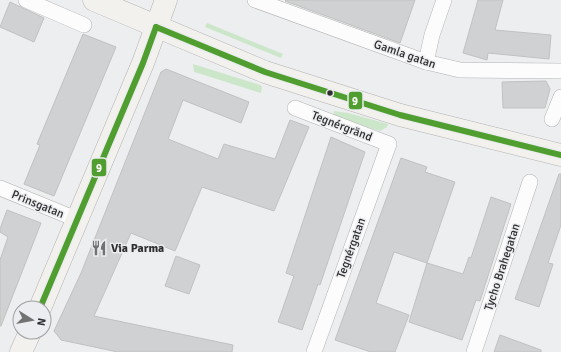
<svg xmlns="http://www.w3.org/2000/svg" width="561" height="352" font-family="Signika,sans-serif">
  <style>
    .green { fill: #cbe6c9 }
    .building { fill: #d0d1d2; stroke: #c1c1c2 }
    .lines { fill: none; stroke-linecap: round; stroke-linejoin: round }
    .street-casing { stroke: #b2b3b4; stroke-width: 16 }
    .secondary-casing { stroke: #b2b3b4; stroke-width: 23 }
    .street { stroke: #fcfcfd; stroke-width: 15 }
    .secondary { stroke: #f3f1ed; stroke-width: 22 }
    .bus-1-casing { stroke: #ecedf0; stroke-width: 9 }
    .bus-1 { stroke: #509e2f; stroke-width: 6 }
    .bus-dot { fill: #2f2f30; stroke: #ecedf0; stroke-width: 1.5 }
    .labels { text-anchor: middle; stroke-width: 3; stroke-linejoin: round; paint-order: stroke }
    .street-label { font-size: 12px; fill: #2f2f30; stroke: #ecedf0 }
    .poi-label { font-size: 12px; font-weight: bold; fill: #2f2f30; stroke: #ecedf0; text-anchor: start }
    .line-badge { stroke: #ecedf0; stroke-width: 1.5 }
    .badge-label { font-size: 11px; text-anchor: middle; font-weight: bold; fill: #fff }
  </style>
  <rect width="100%" height="100%" fill="#edeeef"/>
  <!-- green -->
  <g class="green">
    <polygon points="207,23 283,54 281,58 205,27"/>
    <polygon points="193,64 260,85 262,87 261,93 198,73 194,72"/>
    <polygon points="334,111 348,113 388,124 387,127 380,131 333,116"/>
  </g>
  <!-- building -->
  <g class="building">
    <polygon points="286,0 415,0 400,43 285,1"/>
    <polygon points="478,0 503,0 495,30 551,35 549,59 488,53 487,60 463,53"/>
    <polygon points="10,2 44,18 34,42 0,27"/>
    <polygon points="83,34 116,47 54,196 24,184 40,145 37,144"/>
    <polygon points="166,69 249,102 241,123 183,100 168,139 218,159 224,144 275,159 290,120 309,127 274,211 202,187 175,251 131,233 94,316 233,345 232,352 118,352 61,340 54,331 81,273 161,72"/>
    <polygon points="546,81 550,89 545,108 503,108 502,82"/>
    <polygon points="331,137 365,152 320,285 318,284 302,330 278,322 294,276 286,273"/>
    <polygon points="401,158 427,167 425,172 455,182 427,263 394,252 376,303 409,315 395,352 371,352 335,340"/>
    <polygon points="559,174 561,174 561,225 548,263 553,264 539,307 515,299"/>
    <polygon points="491,197 511,204 480,301 476,300 462,340 409,322 427,263 463,274 469,257 471,258"/>
    <polygon points="7,210 41,223 1,326 0,326 0,260 8,237 0,232 0,229"/>
    <polygon points="176,256 200,265 189,294 165,286"/>
    <polygon points="500,335 541,350 541,352 494,352"/>
  </g>
  <g class="lines">
    <defs>
      <g id="street">
        <polyline points="26,0 84,25"/>
        <polyline points="255,0 426,62 460,70 561,71"/>
        <polyline points="426,62 432,35 444,0"/>
        <polyline points="295,108 389,144 314,352"/>
        <polyline points="552,119 561,97"/>
        <polyline points="0,188 76,219"/>
        <polyline points="474,352 530,182"/>
      </g>
      <g id="secondary">
        <polyline points="94,0 265,72 400,115 561,155"/>
        <polyline points="40,308 143,63 166,0"/>
        <polyline points="21,352 30,332"/>
      </g>
    </defs>
    <!-- street casing -->
    <use href="#street" class="street-casing"/>
    <!-- secondary casing -->
    <use href="#secondary" class="secondary-casing"/>
    <!-- street -->
    <use href="#street" class="street"/>
    <!-- secondary -->
    <use href="#secondary" class="secondary"/>
    <defs>
      <g id="bus-1">
        <polyline points="156,27 265,72 400,115 561,155"/>
        <polyline points="40,308 143,63 156,27"/>
      </g>
    </defs>
    <!-- bus-1 casing -->
    <use href="#bus-1" class="bus-1-casing"/>
    <!-- bus-1 -->
    <use href="#bus-1" class="bus-1"/>
  </g>
  <!-- icons -->
  <defs>
    <symbol id="restaurant-bare" viewBox="-9 -9 18 18"><path d="M-5-6h1v4h1v-4h1v4h1v-4h1v5L-1.5 .5V6h-2V.5L-5-1ZM5-6V6H3V1.5H1.5Q1.5-4 5-6Z" fill="#727273" stroke="#ecedf0" stroke-width="2.5" paint-order="stroke"/></symbol>
  </defs>
  <g fill-rule="evenodd">
    <use href="#restaurant-bare" x="88" y="237" width="22" height="22"/>
  </g>
  <!-- markers -->
  <circle class="bus-dot" cx="330" cy="93" r="3.5"/>
  <g class="labels">
    <!-- street labels -->
    <g class="street-label">
      <text transform="translate(405 54) rotate(19)" y="4">Gamla gatan</text>
      <text transform="translate(342 126) rotate(21)" y="4">Tegnérgränd</text>
      <text transform="translate(38 204) rotate(22)" y="4">Prinsgatan</text>
      <text transform="translate(351 248) rotate(-70)" y="4">Tegnérgatan</text>
      <text transform="translate(502 267) rotate(-72)" y="4">Tycho Brahegatan</text>
    </g>
    <!-- poi labels -->
    <g class="poi-label">
      <text x="111" y="252">Via Parma</text>
    </g>
  </g>
  <g class="line-badge">
    <rect x="348" y="91" width="15" height="19" rx="4" fill="#509e2f"/>
    <rect x="91" y="158" width="16" height="19" rx="4" fill="#509e2f"/>
  </g>
  <g class="badge-label">
    <text x="355" y="105">9</text>
    <text x="99" y="172">9</text>
  </g>
  <!-- north arrow -->
  <g transform="translate(32 320) rotate(101)"><circle r="19" fill="#ecedf0" stroke="#a0a1a3"/>
  <path d="M0-3L7 15L0 10L-7 15Z" fill="#727273"/>
  <text y="-6" font-size="11" font-weight="bold" text-anchor="middle" fill="#2f2f30">N</text>
  </g>
</svg>
